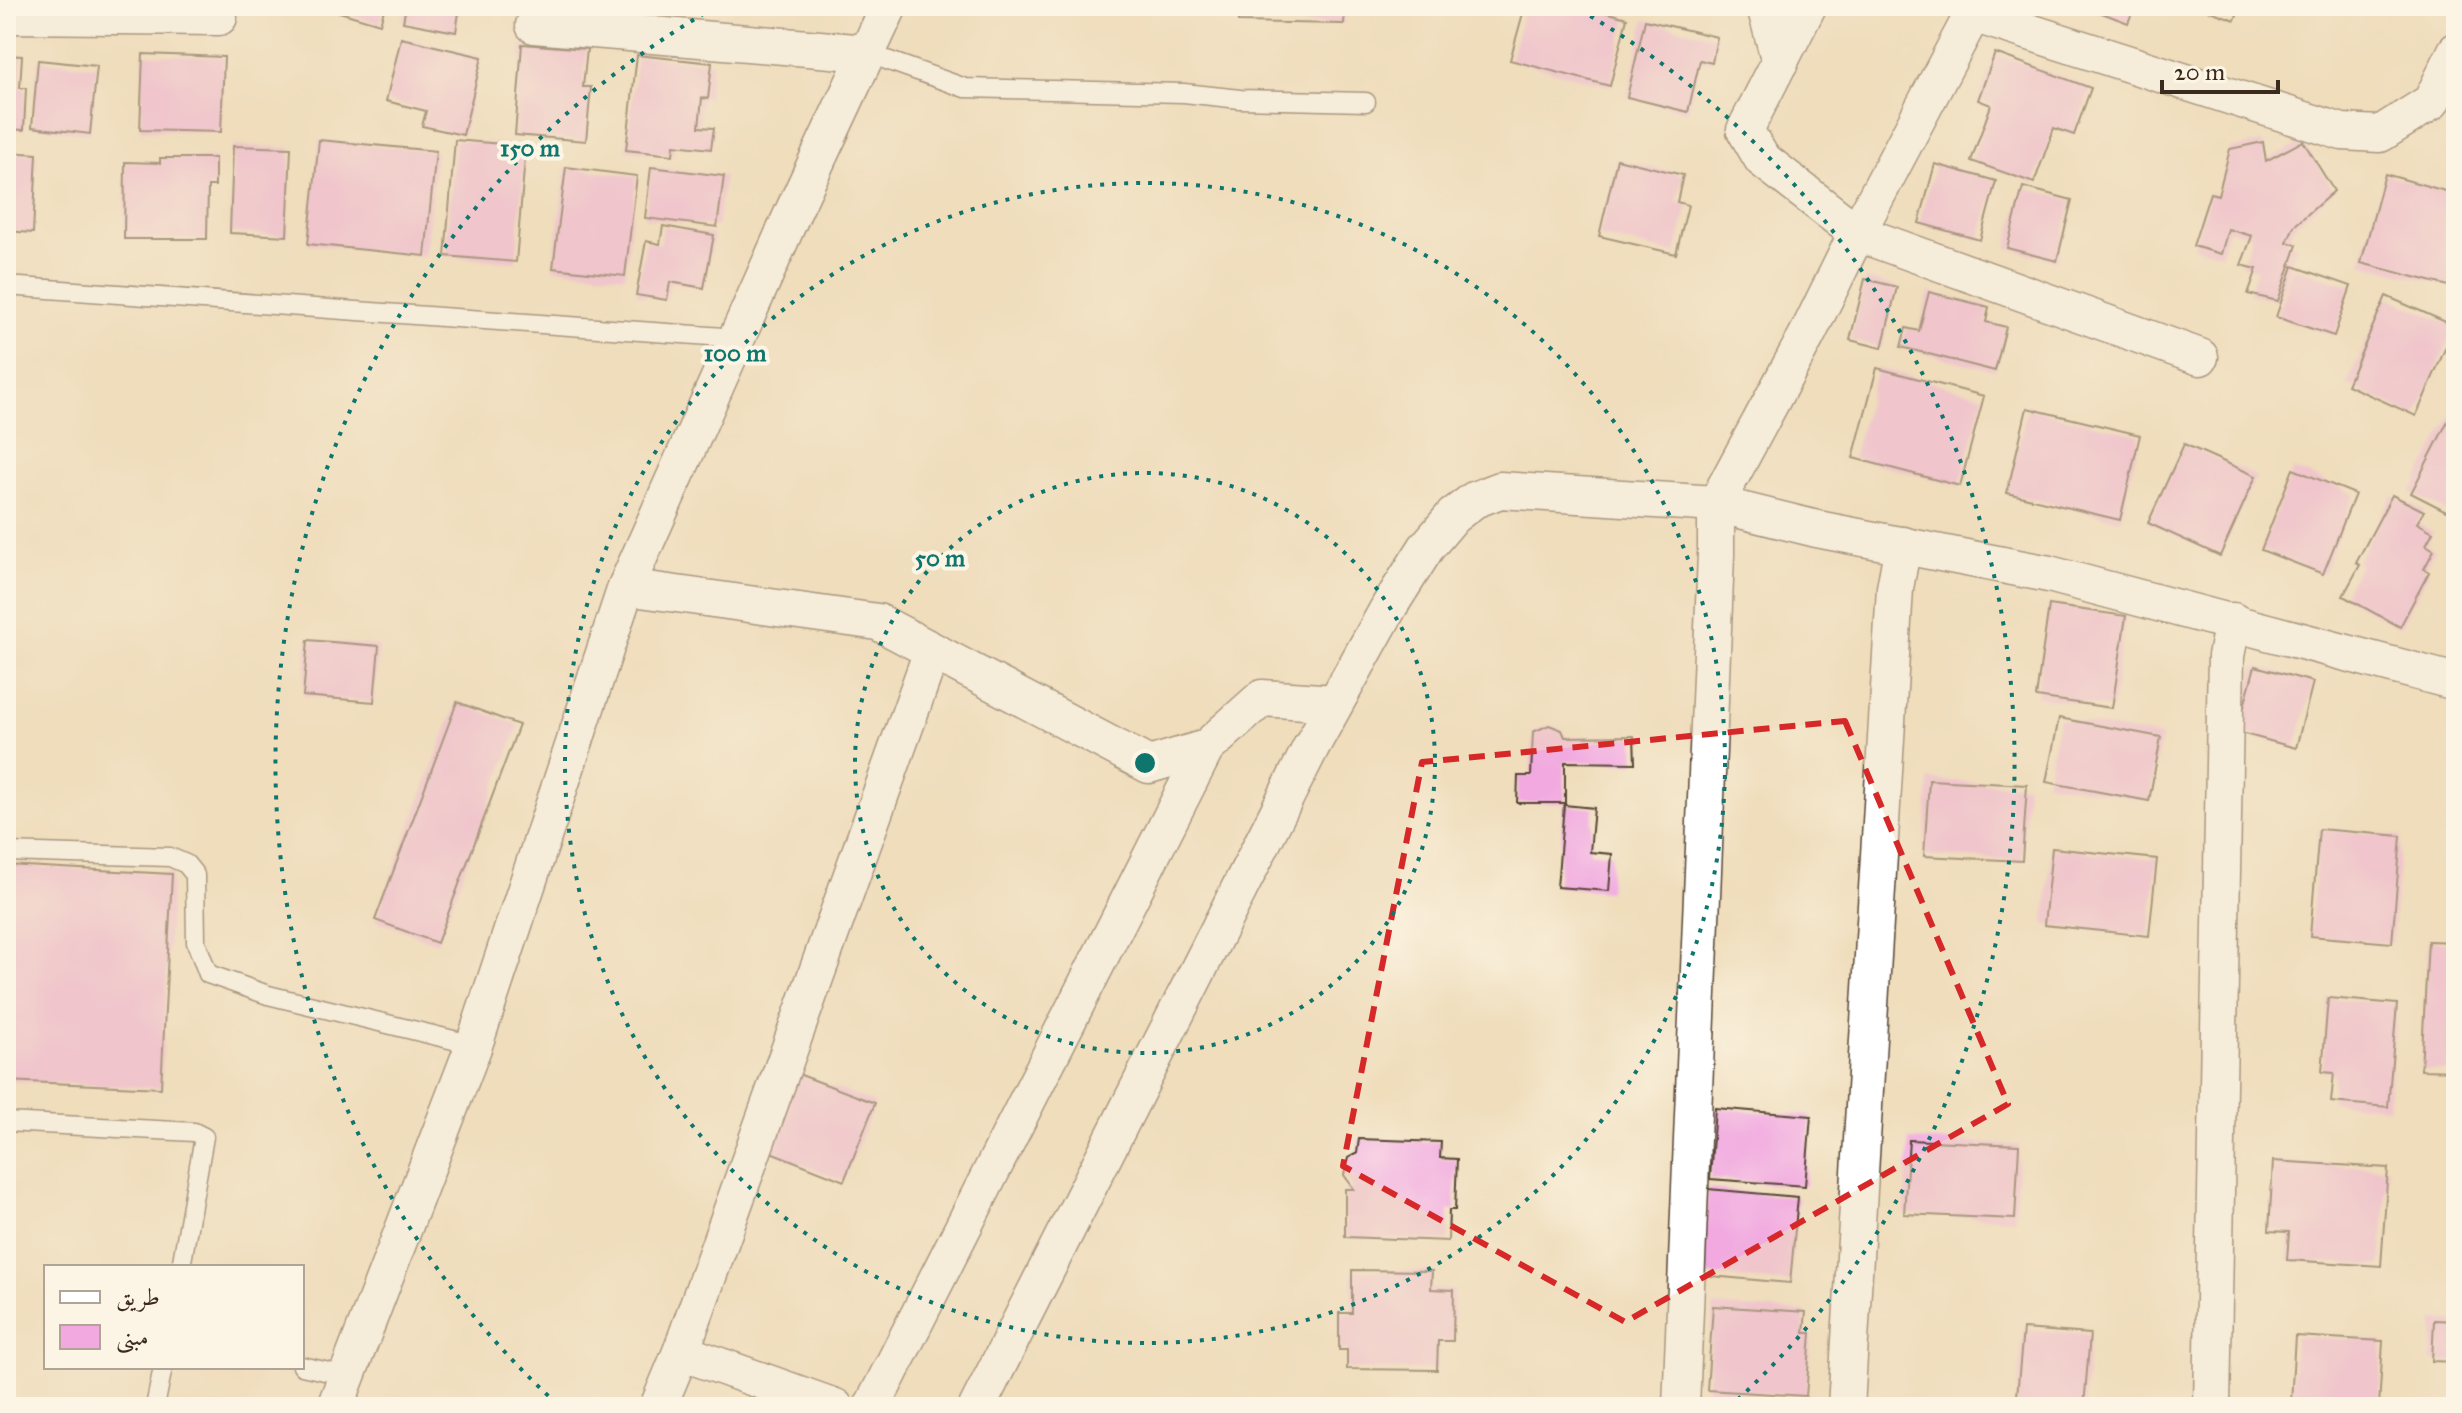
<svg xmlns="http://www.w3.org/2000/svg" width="2462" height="1413" font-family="'IM FELL Great Primer',Amiri,serif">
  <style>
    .building { fill: #f1a9e0 }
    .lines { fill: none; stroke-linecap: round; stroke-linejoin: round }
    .lane-casing { stroke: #564536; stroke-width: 21 }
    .street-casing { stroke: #564536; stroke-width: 39 }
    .lane { stroke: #fff; stroke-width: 18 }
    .street { stroke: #fff; stroke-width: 36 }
    .marked { fill: none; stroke: #d62828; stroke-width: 6; stroke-dasharray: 16 10; stroke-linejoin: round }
    .ring { fill: none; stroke: #0f766e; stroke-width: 4; stroke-dasharray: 4 8 }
    .centre { fill: #0f766e; stroke: #fcf5e5; stroke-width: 4 }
    .ring-label { font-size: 24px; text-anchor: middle; font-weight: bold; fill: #0f766e; stroke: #fcf5e5; stroke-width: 8; stroke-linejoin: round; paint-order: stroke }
  </style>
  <rect width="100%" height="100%" fill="#fcf5e5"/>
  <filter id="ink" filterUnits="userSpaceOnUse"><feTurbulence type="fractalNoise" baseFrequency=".0125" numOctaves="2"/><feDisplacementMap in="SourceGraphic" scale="16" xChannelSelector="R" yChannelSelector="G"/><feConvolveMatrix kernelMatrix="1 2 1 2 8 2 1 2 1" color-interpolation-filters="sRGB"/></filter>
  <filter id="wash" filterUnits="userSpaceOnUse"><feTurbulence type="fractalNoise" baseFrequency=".006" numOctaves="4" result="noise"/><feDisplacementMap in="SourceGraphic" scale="32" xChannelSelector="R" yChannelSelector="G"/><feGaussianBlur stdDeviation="1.8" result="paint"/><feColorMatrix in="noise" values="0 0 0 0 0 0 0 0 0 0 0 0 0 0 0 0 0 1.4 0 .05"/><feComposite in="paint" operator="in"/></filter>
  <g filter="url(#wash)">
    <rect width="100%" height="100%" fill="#efddbb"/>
    <g id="blocks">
      <!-- building -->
      <g class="building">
        <polygon points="319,6 385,6 380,24"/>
        <polygon points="406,6 460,6 456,32 403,22"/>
        <polygon points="1238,6 1345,6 1344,24 1238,22"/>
        <polygon points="1525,6 1582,6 1627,18 1610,86 1510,60"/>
        <polygon points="2084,6 2135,6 2128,23"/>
        <polygon points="2196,6 2240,6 2235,20"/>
        <polygon points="1645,20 1717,37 1712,63 1700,60 1688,112 1627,97"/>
        <polygon points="401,38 482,57 463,135 422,126 426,111 386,101"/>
        <polygon points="522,44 587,49 583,87 591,87 586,141 515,135"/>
        <polygon points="1995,53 2091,88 2074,135 2054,128 2034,183 1971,161 1991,105 1978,100"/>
        <polygon points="143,54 224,57 221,132 140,130"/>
        <polygon points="6,55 22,56 20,88 26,88 24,130 6,129"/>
        <polygon points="637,55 712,63 708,99 702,98 699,127 714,128 711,149 674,145 673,155 626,150"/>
        <polygon points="38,60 97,66 90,134 32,127"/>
        <polygon points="319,140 436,151 425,256 308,244"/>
        <polygon points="455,140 526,146 516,262 445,256"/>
        <polygon points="2303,141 2334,191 2294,226 2287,242 2297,245 2278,301 2248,294 2257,269 2241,265 2252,236 2228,229 2221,254 2193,246 2210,193 2218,195 2230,149 2263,142 2266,161"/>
        <polygon points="233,146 291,148 287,236 230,233"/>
        <polygon points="6,152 37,154 33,233 6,231"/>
        <polygon points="160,158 215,158 215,186 208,186 207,239 124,239 125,162 160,163"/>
        <polygon points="1617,159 1683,175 1677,202 1688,205 1676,254 1599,236"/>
        <polygon points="1935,164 1996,181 1980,240 1919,223"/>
        <polygon points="566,167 637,176 625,276 553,268"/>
        <polygon points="651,167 724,176 717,227 645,218"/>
        <polygon points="2385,174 2456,194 2456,288 2361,263"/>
        <polygon points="2023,187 2072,200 2057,261 2007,248"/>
        <polygon points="663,226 714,235 704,288 670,282 667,300 636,295 646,241 660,244"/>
        <polygon points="2293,266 2351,286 2334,336 2276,317"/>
        <polygon points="1865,279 1897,287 1882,348 1850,340"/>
        <polygon points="1929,292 1989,307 1986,322 2006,327 1995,371 1901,347 1906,328 1919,331"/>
        <polygon points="2386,296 2455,326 2416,416 2347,385"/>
        <polygon points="1877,368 1984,396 1960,486 1853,458"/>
        <polygon points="2456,405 2456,516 2411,493"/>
        <polygon points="2027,408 2140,435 2120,520 2007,493"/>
        <polygon points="2184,444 2256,476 2220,556 2148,523"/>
        <polygon points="2293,469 2355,494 2323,574 2261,550"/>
        <polygon points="2392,495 2424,511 2417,523 2433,532 2426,545 2434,550 2424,569 2429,572 2400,627 2343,596 2360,565 2356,563"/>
        <polygon points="2049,605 2126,616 2112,708 2036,697"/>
        <polygon points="308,640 379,646 374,702 303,696"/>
        <polygon points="2255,666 2313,682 2296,748 2237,732"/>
        <polygon points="457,702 519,725 437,943 375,920"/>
        <polygon points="2059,718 2161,737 2149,801 2046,782"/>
        <polygon points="1549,725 1562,730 1565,737 1634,736 1635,763 1565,762 1565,803 1517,803 1518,776 1531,776 1533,732"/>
        <polygon points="1929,780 2027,785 2022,861 1924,856"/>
        <polygon points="1564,805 1594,808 1590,852 1612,854 1609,891 1557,887"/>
        <polygon points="2319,829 2401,836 2392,943 2310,936"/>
        <polygon points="2452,830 2456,831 2456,913 2446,913"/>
        <polygon points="2052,848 2157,859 2149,936 2044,925"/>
        <polygon points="6,865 172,874 161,1088 6,1081"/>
        <polygon points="2428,941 2456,942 2456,1071 2421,1070"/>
        <polygon points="2328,998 2397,1004 2388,1107 2331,1102 2334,1073 2322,1072"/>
        <polygon points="793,1072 875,1103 844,1181 763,1149"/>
        <polygon points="1715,1108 1811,1116 1805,1186 1710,1179"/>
        <polygon points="1359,1139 1441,1142 1440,1158 1457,1159 1455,1210 1449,1210 1448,1241 1345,1237 1345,1189 1354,1189 1344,1175 1348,1158 1357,1153"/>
        <polygon points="1909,1140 2019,1145 2015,1219 1904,1214"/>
        <polygon points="2273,1161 2388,1168 2381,1266 2287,1260 2289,1232 2269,1231"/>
        <polygon points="1708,1189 1798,1197 1790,1283 1700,1275"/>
        <polygon points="1352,1270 1432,1271 1431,1289 1454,1290 1453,1341 1438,1341 1437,1370 1347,1369 1347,1350 1339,1350 1339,1313 1352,1313"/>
        <polygon points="1713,1306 1806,1312 1804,1333 1811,1333 1806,1396 1707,1390"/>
        <polygon points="2434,1320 2456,1321 2456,1362 2432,1361"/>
        <polygon points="2023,1329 2090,1334 2084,1407 2016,1407"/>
        <polygon points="2295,1336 2383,1341 2379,1407 2291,1402"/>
      </g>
    </g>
  </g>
  <g filter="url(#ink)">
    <use href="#blocks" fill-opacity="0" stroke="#564536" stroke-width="2"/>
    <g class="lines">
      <defs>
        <g id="lane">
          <polyline points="867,53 965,88 1184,93 1240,99 1366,102"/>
          <polyline points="6,286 738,338"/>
          <polyline points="6,852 170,857 186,864 195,875 196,942 208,974 268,995 474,1045"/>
          <polyline points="6,1122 194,1132 204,1137 181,1267"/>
          <polyline points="302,1366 347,1376"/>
          <polyline points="155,1407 163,1367"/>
        </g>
        <g id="street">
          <polyline points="1765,6 1780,62"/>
          <polyline points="1808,6 1745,130 1762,159 1857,233 2200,357"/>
          <polyline points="1977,6 1857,233 1807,335 1716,504 1817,529 2049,574 2456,682"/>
          <polyline points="1973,14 2342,132 2380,134 2431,102 2456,51"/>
          <polyline points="6,15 219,17"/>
          <polyline points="534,25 867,53"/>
          <polyline points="626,587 878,622 1149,765 1206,748 1262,698 1335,703"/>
          <polyline points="681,1352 835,1407"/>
          <polyline points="335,1407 474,1045 626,587 793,212 889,6"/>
          <polyline points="658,1407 681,1352 932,651"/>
          <polyline points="872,1407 1206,748"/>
          <polyline points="977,1407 1311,747 1390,605 1426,548 1453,516 1474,500 1500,490 1716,504 1716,555 1681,1407"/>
          <polyline points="1846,1407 1895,588 1903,545"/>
          <polyline points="2212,1407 2226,656 2233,621"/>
        </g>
      </defs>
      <!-- lane casing -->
      <use href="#lane" class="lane-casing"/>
      <!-- street casing -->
      <use href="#street" class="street-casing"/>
      <!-- lane -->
      <use href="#lane" class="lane"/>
      <!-- street -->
      <use href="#street" class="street"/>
    </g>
  </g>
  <!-- marked area -->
  <path d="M0 0H2462V1413H0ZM1845,721L2008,1104L1625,1322L1343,1166L1422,762Z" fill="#efddbb" fill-opacity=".55" fill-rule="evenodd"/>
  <path class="marked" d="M1845,721L2008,1104L1625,1322L1343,1166L1422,762Z"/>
  <!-- distance rings -->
  <g class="ring">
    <circle cx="1145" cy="763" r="290"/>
    <circle cx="1145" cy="763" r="580"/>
    <path d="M557 1404A870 870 0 0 1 710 10M1580 10A870 870 0 0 1 1733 1404"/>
  </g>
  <circle cx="1145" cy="763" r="12" class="centre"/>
  <g class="ring-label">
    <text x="530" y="156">150 m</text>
    <text x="735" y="361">100 m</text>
    <text x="940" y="566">50 m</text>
  </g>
  <!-- margin -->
  <rect width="2462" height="1413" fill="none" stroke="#fcf5e5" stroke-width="32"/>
  <!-- legend -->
  <rect x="44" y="1265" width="260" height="104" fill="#fcf5e5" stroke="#afa495" stroke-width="2"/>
  <rect x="60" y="1291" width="40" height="12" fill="#ffffff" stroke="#afa495" stroke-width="2"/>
  <text x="116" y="1305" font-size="24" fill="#3b2a1e">طريق</text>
  <rect x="60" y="1325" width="40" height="24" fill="#f1a9e0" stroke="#afa495" stroke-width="2"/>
  <text x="116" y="1345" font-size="24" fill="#3b2a1e">مبنى</text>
  <!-- scale -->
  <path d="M2162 80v12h116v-12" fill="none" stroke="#3b2a1e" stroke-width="4"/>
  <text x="2174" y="80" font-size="24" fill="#3b2a1e" stroke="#fcf5e5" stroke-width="6" paint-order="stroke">20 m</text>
</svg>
